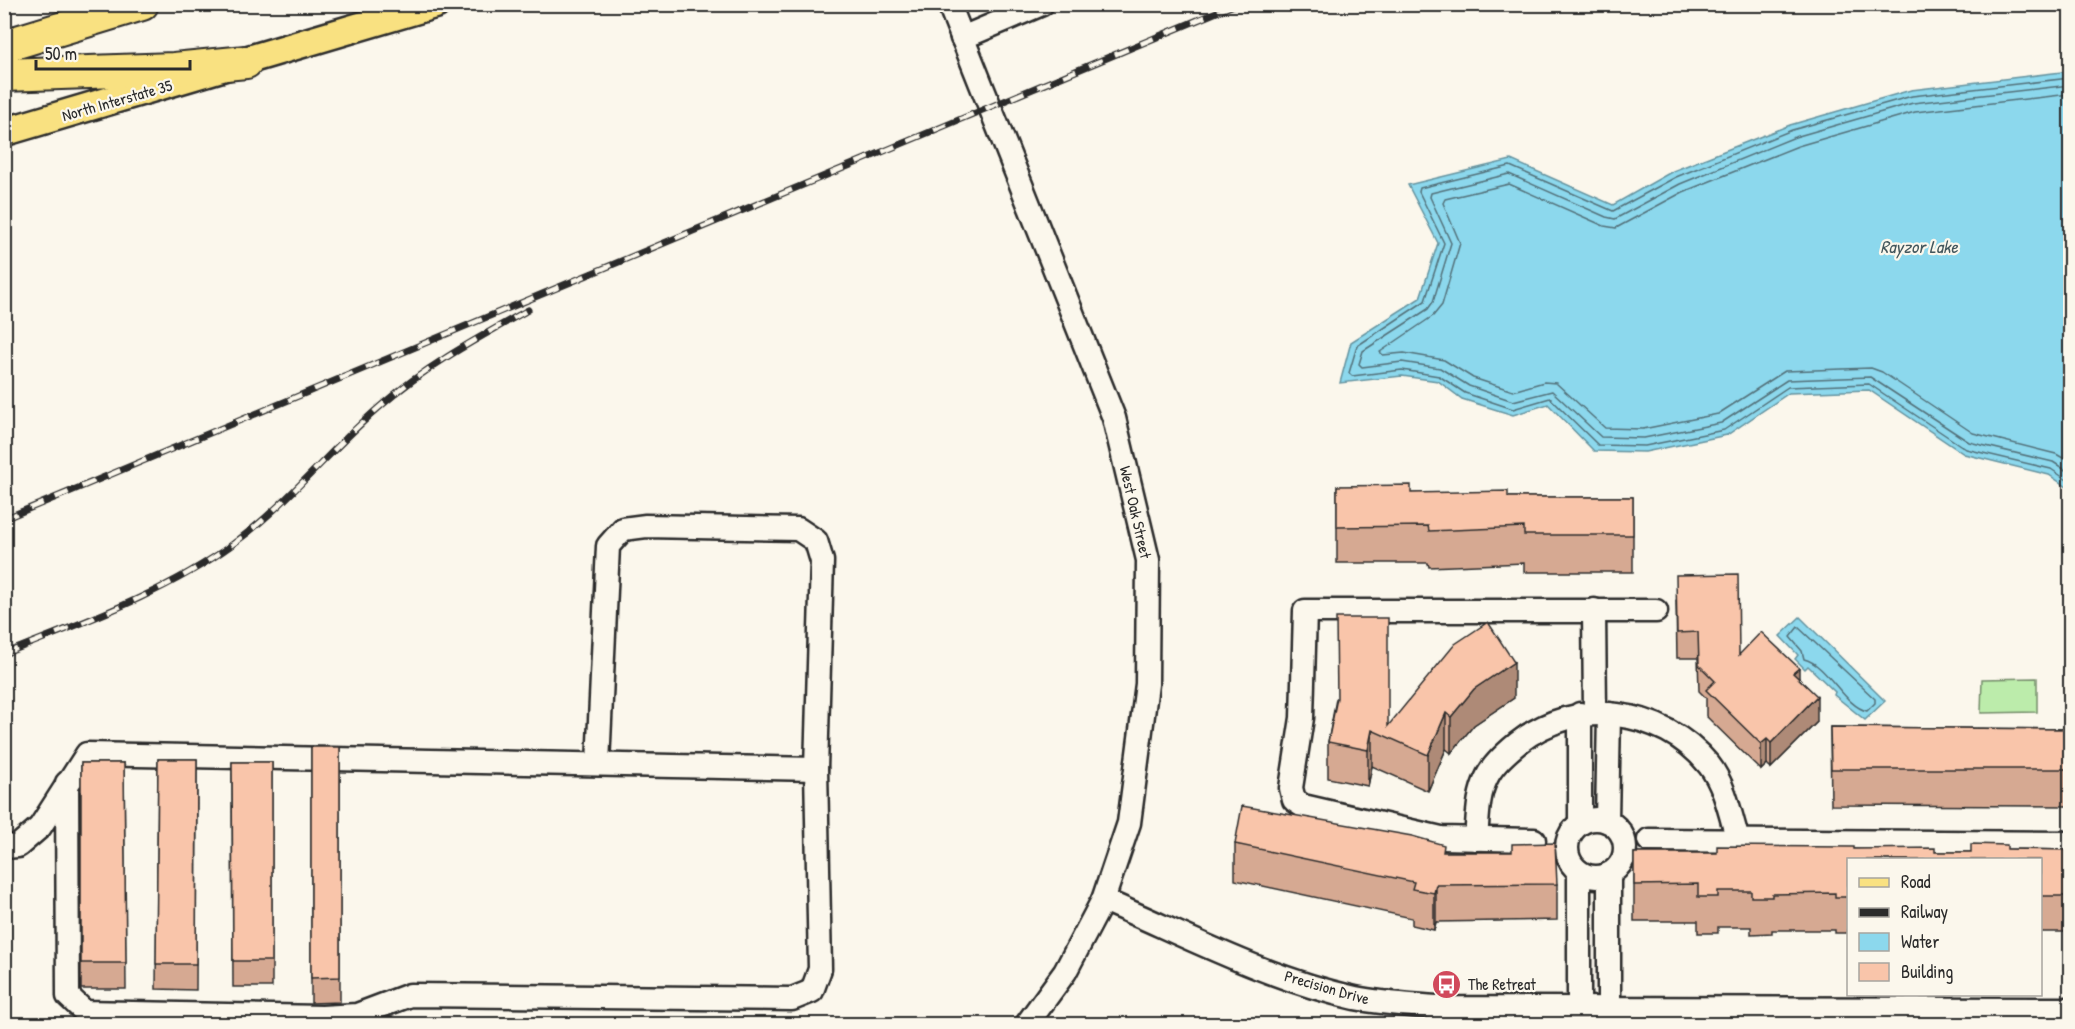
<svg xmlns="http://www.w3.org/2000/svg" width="2075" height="1029" font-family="'Patrick Hand',sans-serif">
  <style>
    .green { fill: #bcecab; stroke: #748c6b; stroke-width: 1.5 }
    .water { fill: #8cd8ed; stroke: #65939f; stroke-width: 1.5 }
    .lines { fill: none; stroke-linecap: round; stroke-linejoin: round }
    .shore { stroke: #527079; stroke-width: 1.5 }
    .minor-casing { stroke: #2b2b2b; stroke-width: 27 }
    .major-casing { stroke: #2b2b2b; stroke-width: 32 }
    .highway-casing { stroke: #2b2b2b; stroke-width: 36 }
    .minor { stroke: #fbf7ec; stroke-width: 22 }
    .major { stroke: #f9e181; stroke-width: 27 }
    .highway { stroke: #f9e181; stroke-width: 32 }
    .rail-casing { stroke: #2b2b2b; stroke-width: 7 }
    .rail { stroke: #fbf7ec; stroke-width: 4.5; stroke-dasharray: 14; stroke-linecap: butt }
    .wall { fill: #d6a992; stroke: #2b2b2b; stroke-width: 1.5 }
    .shaded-wall { fill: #ae8a77; stroke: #2b2b2b; stroke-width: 1.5 }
    .building { fill: #f9c5aa; stroke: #2b2b2b; stroke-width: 1.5 }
    .labels { text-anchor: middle; stroke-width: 4.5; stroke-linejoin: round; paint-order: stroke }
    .street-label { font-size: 16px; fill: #2b2b2b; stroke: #fbf7ec }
    .poi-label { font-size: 16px; fill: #2b2b2b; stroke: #fbf7ec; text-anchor: start }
    .water-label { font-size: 18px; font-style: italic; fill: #43565c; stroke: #fbf7ec }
  </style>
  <rect width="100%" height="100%" fill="#fbf7ec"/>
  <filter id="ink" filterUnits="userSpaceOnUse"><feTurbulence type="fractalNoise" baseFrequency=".0167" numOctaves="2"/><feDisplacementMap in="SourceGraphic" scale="12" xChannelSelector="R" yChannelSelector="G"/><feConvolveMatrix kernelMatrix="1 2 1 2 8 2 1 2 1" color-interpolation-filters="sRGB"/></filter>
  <g filter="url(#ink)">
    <!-- green -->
    <polygon class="green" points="2037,678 2037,712 1981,713 1982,679"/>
    <!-- water -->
    <g class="water">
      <polygon points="2070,71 2070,489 2049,475 1964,454 1869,390 1789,393 1727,435 1645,452 1594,451 1548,404 1513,415 1462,399 1438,381 1402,376 1340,383 1351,342 1420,298 1438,243 1408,185 1511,160 1613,205 1673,171 1790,125 1911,90"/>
      <polygon points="1800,617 1885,701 1865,720 1834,695 1835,692 1808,666 1805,669 1795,659 1798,655 1780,636"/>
    </g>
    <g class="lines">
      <!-- shore -->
      <g class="shore">
        <polyline points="2070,78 1912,96 1792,130 1676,177 1613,211 1510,166 1420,188 1419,192 1444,243 1425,301 1357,346 1349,373 1352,376 1402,370 1439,376 1465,393 1513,409 1550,398 1598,445 1645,446 1724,430 1788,387 1869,384 1966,449 2051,469 2070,482"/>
        <polyline points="2070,85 1913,103 1795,137 1680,184 1615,219 1606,217 1509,174 1431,193 1430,197 1451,243 1433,302 1428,309 1363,351 1359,364 1362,367 1402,362 1440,368 1469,386 1513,401 1552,391 1601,437 1644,438 1721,423 1787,380 1870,377 1969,442 2053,462 2070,473"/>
        <polyline points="2070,94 1915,112 1798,146 1683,192 1616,228 1604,226 1509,184 1445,199 1443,203 1460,243 1442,305 1433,316 1380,352 1383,355 1404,353 1444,360 1473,378 1513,391 1544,382 1556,383 1605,428 1643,429 1718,414 1785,371 1871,368 1882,372 1973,433 2056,454 2070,462"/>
        <path d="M1798,627L1875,699V703L1867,711C1845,707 1827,664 1804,659L1802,651L1790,637Z"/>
      </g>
      <defs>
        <g id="minor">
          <polyline points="949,4 1114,418 1148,560 1147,684 1129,823 1103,900 1065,972 1027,1024"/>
          <polyline points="962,38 1042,4"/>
          <polyline points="1594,610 1595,713"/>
          <polyline points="1580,714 1580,823"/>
          <polyline points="67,783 68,996 85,1012 322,1017 357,1015 410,995 792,999 812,991 820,969 816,769 822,561 816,541 798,529 646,526 623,529 608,546 598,764"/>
          <circle cx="1596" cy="848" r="29"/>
          <polyline points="1607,821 1609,714"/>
          <path d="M1476,839C1478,819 1477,796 1487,777C1493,764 1507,752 1518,743C1575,697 1662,707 1709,765C1725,785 1731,817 1738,841"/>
          <polyline points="1534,840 1441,838 1303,806 1294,800 1291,788 1302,718 1305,611 1656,611"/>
          <polyline points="1649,840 2070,843"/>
          <polyline points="4,847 18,846 40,827 87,754 816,769"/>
          <polyline points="1579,872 1579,1008"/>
          <polyline points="1609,874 1609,1008"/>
          <path d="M1103,900C1185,935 1268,979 1355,998C1385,1004 1416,1005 1447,1008L2070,1009"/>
        </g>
        <polyline id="major" points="4,132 436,4"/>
        <g id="highway">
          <polyline points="4,46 142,4"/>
          <polyline points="4,75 174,69 246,62"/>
        </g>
      </defs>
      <!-- minor casing -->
      <use href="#minor" class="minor-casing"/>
      <!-- major casing -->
      <use href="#major" class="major-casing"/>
      <!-- highway casing -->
      <use href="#highway" class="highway-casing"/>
      <!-- minor -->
      <use href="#minor" class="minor"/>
      <!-- major -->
      <use href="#major" class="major"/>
      <!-- highway -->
      <use href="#highway" class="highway"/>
      <defs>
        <g id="rail">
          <polyline points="4,519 1236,4"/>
          <path d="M4,654C83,622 164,594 233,544C289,503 331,448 383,404C426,366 478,338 528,310"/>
        </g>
      </defs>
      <!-- rail casing -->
      <use href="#rail" class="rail-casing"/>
      <!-- rail -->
      <use href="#rail" class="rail"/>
    </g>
    <!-- wall -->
    <g class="wall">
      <polygon points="1337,486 1411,493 1508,497 1633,497 1633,572 1524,572 1524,563 1429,567 1428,563 1337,563"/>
      <polygon points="1676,601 1739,655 1799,678 1817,722 1771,768 1767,764 1761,770 1706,716 1706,698 1699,691 1698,658 1677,658"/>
      <polygon points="1514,698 1474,725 1451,753 1446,749 1428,791 1372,766 1368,786 1328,778 1328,742 1336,699 1388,726"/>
      <polygon points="1830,727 2070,729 2070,806 1831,805"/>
      <polygon points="311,747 340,747 340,1002 311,1003"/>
      <polygon points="158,759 197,759 196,990 156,989"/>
      <polygon points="232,762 272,762 272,987 233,987"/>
      <polygon points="81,763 124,763 126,989 81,989"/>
      <polygon points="1235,844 1557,884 1557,920 1436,922 1434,930 1412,925 1412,918 1235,880"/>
      <polygon points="1854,849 1935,852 1971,852 2007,849 2070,850 2070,932 2040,932 2040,860 1848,860 1848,933 1835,933 1835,930 1772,930 1772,933 1751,934 1751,927 1718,927 1718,933 1698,933 1698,921 1634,921 1634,853 1717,853"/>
      <rect x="4" y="891" width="6" height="133"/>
    </g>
    <!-- shaded-wall -->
    <g class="shaded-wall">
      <polygon points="1514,662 1514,698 1474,725 1451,753 1451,717 1474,689"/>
      <polygon points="1799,668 1799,694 1793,673"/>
      <polygon points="1817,696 1817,722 1771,768 1771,743"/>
      <polygon points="1446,713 1446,749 1428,791 1428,755"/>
      <polygon points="1372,730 1372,766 1368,786 1368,750"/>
      <polygon points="1767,739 1767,764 1761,770 1761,744"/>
      <polygon points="1436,885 1436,922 1434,930 1434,893"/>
    </g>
    <!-- building -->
    <g class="building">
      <polygon points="1411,485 1411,493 1508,491 1508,497 1633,497 1633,535 1524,535 1524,527 1429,531 1428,526 1337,527 1337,486"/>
      <polygon points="1738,574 1739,655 1761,632 1799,668 1793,673 1817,696 1771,743 1767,739 1761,744 1706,690 1715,681 1699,665 1698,632 1677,633 1676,575"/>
      <polygon points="1336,618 1388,618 1388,726 1455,644 1488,622 1514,662 1474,689 1451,717 1446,713 1428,755 1372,730 1368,750 1328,742 1337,698"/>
      <polygon points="1830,727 2070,729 2070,769 1831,769"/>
      <polygon points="311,747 340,747 340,977 311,978"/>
      <polygon points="158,759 197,759 196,964 156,964"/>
      <polygon points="232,762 272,762 272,961 233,961"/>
      <polygon points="81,763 124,763 126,963 81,963"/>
      <polygon points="1242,806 1412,836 1444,845 1443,852 1512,852 1512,844 1555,843 1557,884 1436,885 1434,893 1412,889 1414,882 1235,844"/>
      <polygon points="1971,844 2007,845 2007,849 2070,850 2070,896 2040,896 2040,860 1848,860 1848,897 1835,897 1835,893 1772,894 1772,897 1751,897 1751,891 1718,891 1718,897 1698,897 1698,884 1634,885 1634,853 1717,853 1717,846 1854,847 1854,849 1935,848 1935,852 1971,852"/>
      <rect x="4" y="891" width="6" height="112"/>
    </g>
  </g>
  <!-- icons -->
  <defs>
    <symbol id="bus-disc" viewBox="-11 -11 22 22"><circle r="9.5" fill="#d1495b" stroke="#fbf7ec"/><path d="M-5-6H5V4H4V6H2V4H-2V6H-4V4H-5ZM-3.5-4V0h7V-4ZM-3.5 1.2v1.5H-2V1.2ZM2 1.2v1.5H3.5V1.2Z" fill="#fff"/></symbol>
  </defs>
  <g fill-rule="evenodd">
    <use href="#bus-disc" x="1430" y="968" width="33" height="33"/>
  </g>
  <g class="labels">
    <!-- street labels -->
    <g class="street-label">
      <text transform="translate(117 100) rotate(-16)" y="6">North Interstate 35</text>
      <text transform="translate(1136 512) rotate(77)" y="6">West Oak Street</text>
      <text transform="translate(1327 987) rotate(16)" y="6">Precision Drive</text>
    </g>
    <!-- poi labels -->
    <g class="poi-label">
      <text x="1468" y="990">The Retreat</text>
    </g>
    <!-- water labels -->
    <g class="water-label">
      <text x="1919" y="253">Rayzor Lake</text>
    </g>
  </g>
  <!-- margin -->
  <rect width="2075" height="1029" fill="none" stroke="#fbf7ec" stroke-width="24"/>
  <rect x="12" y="12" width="2051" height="1005" fill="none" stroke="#2b2b2b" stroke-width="2" filter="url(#ink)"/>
  <!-- legend -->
  <rect x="1847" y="858" width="195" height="138" fill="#fbf7ec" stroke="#a8a59f" stroke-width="1.5"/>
  <rect x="1859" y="878" width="30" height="9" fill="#f9e181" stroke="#a8a59f" stroke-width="1.5"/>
  <text x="1901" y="888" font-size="18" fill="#2b2b2b">Road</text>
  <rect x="1859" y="908" width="30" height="9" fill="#2b2b2b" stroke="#a8a59f" stroke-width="1.5"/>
  <text x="1901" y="918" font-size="18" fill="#2b2b2b">Railway</text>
  <rect x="1859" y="933" width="30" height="18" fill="#8cd8ed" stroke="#a8a59f" stroke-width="1.5"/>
  <text x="1901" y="948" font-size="18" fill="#2b2b2b">Water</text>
  <rect x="1859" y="963" width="30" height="18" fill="#f9c5aa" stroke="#a8a59f" stroke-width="1.5"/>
  <text x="1901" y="978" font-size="18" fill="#2b2b2b">Building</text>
  <!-- scale -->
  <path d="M36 60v9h154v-9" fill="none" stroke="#2b2b2b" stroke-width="3"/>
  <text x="45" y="60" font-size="18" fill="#2b2b2b" stroke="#fbf7ec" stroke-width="4.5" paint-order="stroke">50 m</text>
</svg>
